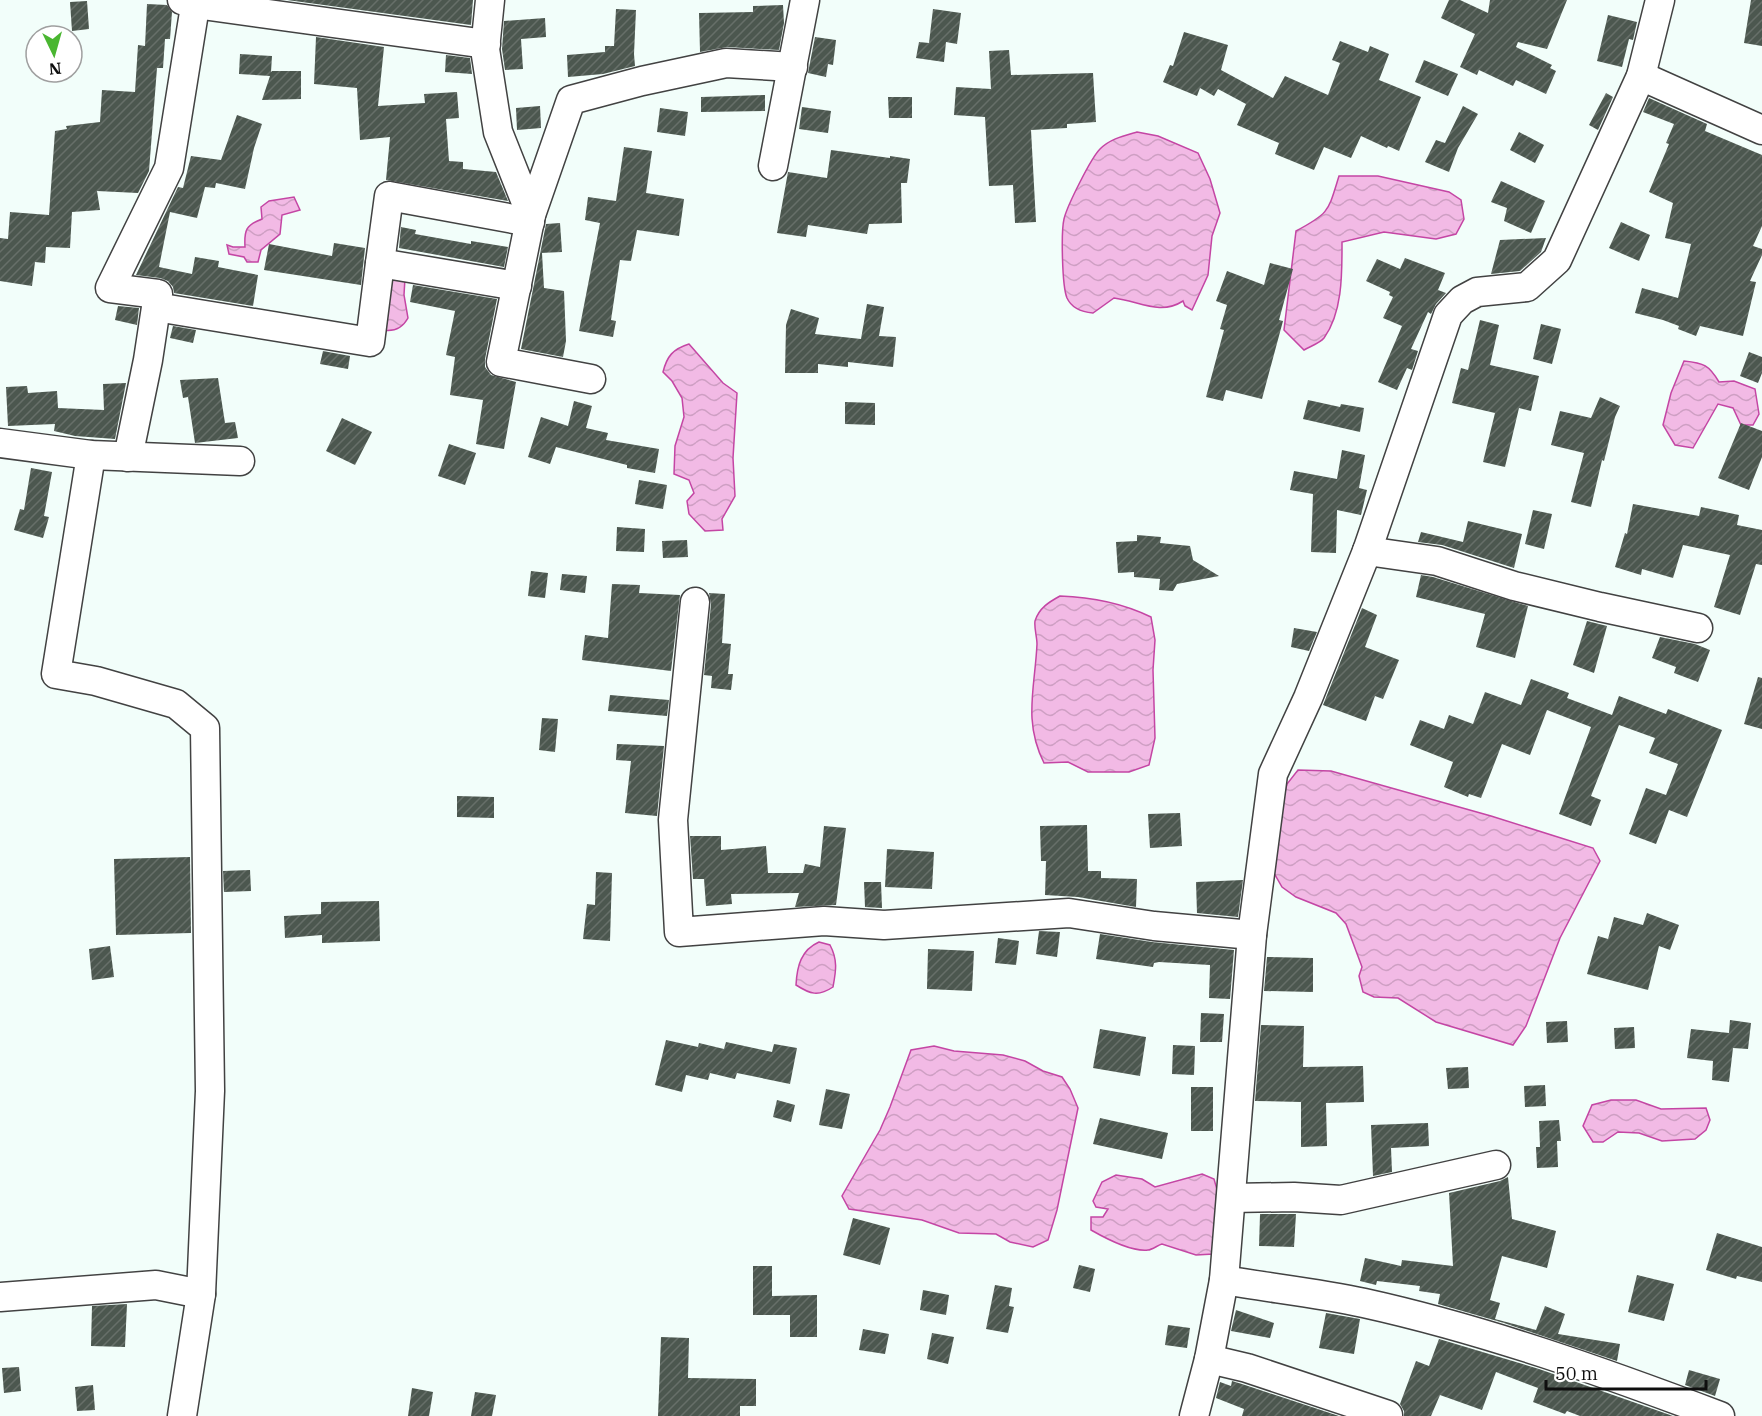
<svg xmlns="http://www.w3.org/2000/svg" width="1762" height="1416" font-family="'IBM Plex Serif',serif">
  <style>
    .water { fill: url(#water-waves); stroke: #c446a4; stroke-width: 1.5 }
    .building { fill: url(#building-hatch) }
    .lines { fill: none; stroke-linecap: round; stroke-linejoin: round }
    .minor-casing { stroke: #424242; stroke-width: 31 }
    .minor { stroke: #fff; stroke-width: 28 }
  </style>
  <defs>
    <pattern id="water-waves" width="16" height="10" patternUnits="userSpaceOnUse" patternTransform="scale(1.5)"><rect width="16" height="10" fill="#f2bae5"/><path d="M0 5q4-4 8 0t8 0" fill="none" stroke="#ce9fc3"/></pattern>
    <pattern id="building-hatch" width="6" height="6" patternUnits="userSpaceOnUse" patternTransform="scale(1.5)"><rect width="6" height="6" fill="#4c574f"/><path d="M-1 1l2-2M0 6l6-6M5 7l2-2" fill="none" stroke="#676f69"/></pattern>
  </defs>
  <rect width="100%" height="100%" fill="#f2fefa"/>
  <!-- water -->
  <g class="water">
    <path d="M1137,132L1158,136L1198,153L1210,179L1220,213L1212,236L1208,275L1192,310L1185,306L1183,301C1160,316 1139,301 1114,298L1093,313C1082,312 1072,309 1067,298C1062,286 1061,232 1064,219C1067,206 1091,158 1100,149C1110,139 1123,136 1137,132Z"/>
    <path d="M1339,176H1378L1449,192L1461,200L1464,219L1456,234L1436,239L1384,232L1342,242C1342,272 1343,312 1324,338C1320,343 1311,346 1304,350L1284,330L1296,231C1330,213 1328,211 1339,176Z"/>
    <path d="M294,197L300,210L282,215L280,234L261,250L258,262H247L244,257L229,254L227,245L233,247H245C244,230 246,225 262,219L261,207L269,201Z"/>
    <path d="M405,278L404,295L408,318C402,329 393,332 382,330L381,280Z"/>
    <path d="M689,344L723,383L737,393L733,458L735,496L722,519L723,530L705,531L689,514L687,501L694,493L689,480L674,474L675,446L684,417L682,398L672,381L663,372C667,356 673,349 689,344Z"/>
    <path d="M1684,361C1704,363 1709,365 1719,382L1734,381L1755,389L1759,414L1753,425H1741L1733,408L1718,404L1693,448L1675,445L1663,425L1671,393Z"/>
    <path d="M1060,596C1092,597 1122,603 1151,617L1155,640L1153,670L1155,738L1149,765L1129,772H1088L1068,762L1044,763C1023,721 1035,688 1037,644C1037,637 1034,628 1035,621C1039,608 1049,602 1060,596Z"/>
    <polygon points="1298,770 1331,771 1491,816 1593,848 1600,861 1560,938 1526,1026 1513,1045 1436,1022 1398,998 1374,997 1363,992 1359,976 1362,967 1346,924 1336,913 1296,897 1282,887 1274,873 1281,808 1287,784"/>
    <path d="M819,942L830,945C838,960 836,971 833,987C818,997 810,994 796,985C797,966 801,950 819,942Z"/>
    <polygon points="934,1046 954,1051 1003,1055 1025,1061 1043,1071 1062,1077 1070,1089 1078,1108 1057,1210 1048,1240 1033,1247 1010,1242 996,1234 959,1233 922,1220 849,1209 842,1196 880,1130 890,1107 911,1050"/>
    <polygon points="1611,1100 1636,1100 1661,1109 1706,1108 1710,1120 1706,1130 1695,1139 1662,1141 1639,1133 1618,1132 1603,1142 1593,1142 1583,1126 1592,1105"/>
    <path d="M1202,1174L1214,1179L1218,1193L1213,1254L1196,1255L1162,1244C1158,1245 1152,1250 1148,1250C1132,1252 1105,1238 1091,1230V1217H1103L1108,1209L1096,1207L1093,1201L1102,1182L1116,1175L1142,1179L1155,1187Z"/>
  </g>
  <!-- building -->
  <g class="building">
    <polygon points="287,0 473,0 471,25"/>
    <polygon points="1449,0 1460,0 1488,13 1490,0 1567,0 1547,49 1518,42 1516,47 1552,65 1550,68 1556,71 1546,94 1516,80 1513,86 1479,70 1477,75 1460,67 1475,34 1441,18"/>
    <polygon points="1751,0 1762,0 1762,46 1744,43"/>
    <polygon points="87,1 89,29 72,31 70,2"/>
    <polygon points="147,4 167,5 172,12 170,39 165,39 163,68 157,68 149,171 138,193 97,191 100,210 72,212 70,248 46,247 45,263 35,262 32,286 0,281 0,238 8,239 10,212 49,215 55,131 67,129 66,126 100,122 102,90 135,92 138,45 145,46"/>
    <polygon points="783,5 784,23 779,50 727,47 700,52 699,13 753,12 753,6"/>
    <polygon points="616,9 636,10 634,54 635,66 603,74 568,77 567,55 605,52 605,46 614,46"/>
    <polygon points="933,9 961,13 957,44 946,42 944,62 916,58 919,42 929,43"/>
    <polygon points="1608,15 1637,22 1633,40 1629,39 1622,67 1597,61"/>
    <polygon points="545,18 546,37 521,39 523,69 505,70 502,49 504,21"/>
    <polygon points="1184,32 1228,45 1221,70 1273,98 1285,76 1328,95 1340,63 1332,60 1340,41 1368,52 1370,46 1389,54 1379,80 1421,97 1399,151 1388,146 1387,148 1361,136 1351,158 1324,147 1314,170 1275,154 1279,143 1237,125 1246,104 1218,89 1214,96 1200,88 1197,96 1163,82 1170,65 1173,66"/>
    <polygon points="316,37 384,47 378,106 425,103 424,94 457,92 459,118 446,119 449,161 463,162 463,169 496,172 508,201 386,180 390,137 360,140 357,88 314,84"/>
    <polygon points="815,37 836,40 833,65 828,64 826,77 808,73"/>
    <polygon points="1009,50 1011,75 1093,73 1096,122 1067,124 1067,128 1031,130 1036,222 1015,223 1013,185 989,186 985,117 954,115 956,87 991,89 989,51"/>
    <polygon points="240,54 272,56 271,72 272,71 301,71 301,99 262,100 270,76 239,74"/>
    <polygon points="446,55 470,58 472,74 445,72"/>
    <polygon points="1424,60 1458,74 1448,96 1415,82"/>
    <polygon points="1606,93 1613,97 1598,130 1589,125"/>
    <polygon points="765,95 765,111 701,112 701,97"/>
    <polygon points="888,97 912,97 912,118 889,118"/>
    <polygon points="1649,98 1707,124 1705,131 1762,155 1762,226 1753,246 1762,249 1762,255 1750,281 1756,282 1743,336 1700,326 1696,336 1678,329 1679,326 1663,320 1635,313 1642,288 1678,298 1691,244 1665,238 1673,203 1649,192 1669,144 1666,143 1674,124 1643,112"/>
    <polygon points="540,106 541,128 517,130 516,108"/>
    <polygon points="1463,106 1478,114 1458,148 1449,172 1425,162 1436,140 1445,143"/>
    <polygon points="802,107 831,111 828,133 799,129"/>
    <polygon points="660,108 688,112 685,136 657,132"/>
    <polygon points="237,115 262,124 254,148 245,189 216,183 215,188 205,187 197,218 170,212 159,267 192,274 195,257 219,261 218,267 258,275 253,306 174,293 173,287 168,281 160,278 136,275 178,187 183,188 191,156 221,160"/>
    <polygon points="1519,132 1544,145 1535,163 1510,150"/>
    <polygon points="624,147 652,151 646,193 684,199 679,236 637,230 631,261 620,260 611,320 616,321 613,337 579,331 600,223 585,220 588,197 616,201"/>
    <polygon points="831,150 890,158 890,156 910,159 907,183 901,183 902,223 869,224 867,234 808,225 806,237 777,233 788,172 827,178"/>
    <polygon points="1501,181 1545,201 1531,233 1504,221 1507,208 1491,202"/>
    <polygon points="1621,222 1650,235 1639,261 1609,248"/>
    <polygon points="560,223 562,252 540,253 542,253 544,288 564,291 566,341 563,357 521,349 546,224"/>
    <polygon points="401,227 416,230 415,234 471,244 471,241 508,247 504,267 399,248"/>
    <polygon points="1546,238 1541,252 1520,271 1491,274 1500,240"/>
    <polygon points="334,243 365,248 361,285 264,270 269,244 332,256"/>
    <polygon points="1405,258 1445,273 1438,290 1446,293 1436,304 1431,314 1428,312 1411,349 1418,351 1412,370 1407,368 1397,390 1378,382 1402,326 1383,318 1393,297 1389,295 1390,292 1366,281 1377,259 1400,269"/>
    <polygon points="1270,263 1293,269 1279,320 1283,321 1262,399 1226,390 1223,401 1206,397 1224,330 1220,329 1227,305 1216,301 1227,271 1264,285"/>
    <polygon points="413,285 497,299 485,359 485,367 491,375 516,382 504,449 476,444 483,400 450,395 455,357 446,355 455,311 410,302"/>
    <polygon points="867,304 884,307 879,336 896,337 893,367 848,362 848,367 818,364 818,373 785,373 786,325 791,309 819,318 815,334 861,339"/>
    <polygon points="118,306 139,308 137,325 115,320"/>
    <polygon points="1480,320 1499,325 1490,365 1539,376 1531,411 1519,408 1505,467 1483,462 1495,413 1452,403 1461,368 1468,370"/>
    <polygon points="1541,324 1561,329 1552,364 1533,359"/>
    <polygon points="173,326 196,330 193,343 170,338"/>
    <polygon points="323,351 350,356 348,369 320,364"/>
    <polygon points="1749,352 1762,357 1762,373 1758,383 1740,376"/>
    <polygon points="218,378 225,423 235,422 238,438 195,443 188,397 183,398 180,380"/>
    <polygon points="126,383 115,439 75,436 54,431 55,424 8,426 6,387 27,386 28,393 57,391 58,408 104,410 103,384"/>
    <polygon points="1600,397 1620,406 1615,417 1604,461 1602,460 1591,507 1571,502 1584,453 1551,445 1560,411 1591,418"/>
    <polygon points="1308,400 1340,407 1341,404 1364,408 1360,432 1303,419"/>
    <polygon points="574,401 592,406 586,428 608,433 606,440 659,449 655,473 627,468 627,465 556,447 550,464 528,457 541,417 568,426"/>
    <polygon points="845,402 875,403 875,425 845,424"/>
    <polygon points="342,418 372,432 355,465 326,451"/>
    <polygon points="1741,423 1762,431 1762,457 1749,490 1718,478"/>
    <polygon points="449,444 476,453 465,485 438,476"/>
    <polygon points="1342,450 1365,455 1359,488 1367,490 1361,515 1337,510 1336,553 1311,552 1313,494 1290,490 1294,471 1337,479"/>
    <polygon points="31,468 52,472 44,516 49,517 43,538 14,530 20,509 24,510"/>
    <polygon points="639,480 667,485 663,509 635,504"/>
    <polygon points="1633,504 1699,516 1701,507 1739,515 1737,525 1762,530 1762,565 1756,564 1740,615 1714,607 1730,555 1683,545 1673,578 1642,569 1641,575 1615,567 1625,533 1627,534"/>
    <polygon points="1533,510 1552,514 1544,549 1525,544"/>
    <polygon points="1468,521 1522,534 1514,568 1442,545 1418,542 1421,532 1463,542"/>
    <polygon points="617,527 645,529 644,552 616,551"/>
    <polygon points="1137,535 1161,537 1160,543 1190,546 1193,560 1219,576 1177,584 1173,591 1159,590 1160,579 1134,577 1134,572 1118,573 1116,542 1137,541"/>
    <polygon points="687,540 688,557 663,558 662,541"/>
    <polygon points="531,571 548,573 545,598 528,596"/>
    <polygon points="562,574 587,576 585,593 560,590"/>
    <polygon points="1421,575 1433,577 1528,606 1515,658 1476,647 1485,614 1416,597"/>
    <polygon points="612,584 640,585 639,593 680,595 671,671 582,660 585,635 608,638"/>
    <polygon points="709,593 725,594 722,643 731,644 728,674 733,674 731,690 711,688 712,676 704,675 711,604"/>
    <polygon points="1362,608 1377,615 1365,647 1399,660 1383,699 1375,696 1366,721 1323,705"/>
    <polygon points="1587,621 1607,626 1594,673 1573,665"/>
    <polygon points="1294,628 1317,632 1309,651 1291,647"/>
    <polygon points="1660,637 1695,644 1710,650 1698,682 1674,673 1676,667 1652,658"/>
    <polygon points="1758,677 1762,678 1762,729 1744,724"/>
    <polygon points="1531,679 1569,693 1567,698 1612,715 1619,696 1666,714 1668,709 1722,730 1687,817 1669,810 1656,844 1629,834 1646,788 1666,795 1678,764 1649,753 1655,738 1619,725 1591,796 1601,800 1591,826 1559,814 1591,727 1547,710 1530,755 1502,744 1481,798 1469,794 1468,797 1444,787 1453,762 1410,745 1420,720 1444,729 1449,715 1473,724 1485,692 1521,705"/>
    <polygon points="610,695 669,700 667,716 608,711"/>
    <polygon points="542,718 558,719 555,752 539,750"/>
    <polygon points="617,744 664,746 657,816 625,813 631,761 616,760"/>
    <polygon points="457,796 494,797 494,818 457,817"/>
    <polygon points="1180,813 1182,846 1150,848 1148,814"/>
    <polygon points="1087,825 1088,871 1101,871 1101,878 1137,879 1136,907 1078,897 1045,895 1046,861 1041,861 1040,826"/>
    <polygon points="824,826 846,828 836,905 795,907 799,893 731,894 732,904 706,906 704,879 693,879 690,836 721,836 721,850 766,846 768,873 803,873 805,864 820,867"/>
    <polygon points="887,849 934,852 932,889 885,887"/>
    <polygon points="190,857 191,933 116,935 114,859"/>
    <polygon points="250,870 251,891 224,892 223,871"/>
    <polygon points="596,872 612,873 610,941 583,939 587,904 595,905"/>
    <polygon points="1243,880 1238,917 1197,913 1196,882"/>
    <polygon points="864,882 881,882 882,908 865,907"/>
    <polygon points="379,901 380,941 322,943 322,935 285,938 284,916 321,914 321,902"/>
    <polygon points="1647,913 1679,925 1670,950 1659,946 1648,990 1587,974 1598,936 1608,939 1614,917 1643,925"/>
    <polygon points="1039,931 1060,932 1057,957 1036,954"/>
    <polygon points="1100,934 1152,942 1234,950 1230,999 1209,998 1210,965 1159,962 1154,963 1153,967 1096,959"/>
    <polygon points="998,938 1019,941 1016,965 995,963"/>
    <polygon points="110,946 114,977 92,980 89,949"/>
    <polygon points="928,949 974,951 972,991 927,989"/>
    <polygon points="1267,957 1313,958 1313,992 1264,991"/>
    <polygon points="1201,1013 1224,1014 1222,1042 1200,1042"/>
    <polygon points="1730,1020 1751,1023 1748,1049 1733,1048 1729,1082 1712,1080 1713,1061 1687,1058 1691,1029 1729,1033"/>
    <polygon points="1567,1021 1568,1042 1547,1043 1546,1022"/>
    <polygon points="1261,1025 1304,1026 1303,1067 1363,1066 1364,1102 1326,1103 1327,1146 1301,1147 1301,1102 1255,1101"/>
    <polygon points="1634,1027 1635,1048 1615,1049 1614,1028"/>
    <polygon points="1100,1029 1146,1037 1140,1076 1093,1068"/>
    <polygon points="666,1040 698,1047 699,1043 724,1049 726,1042 772,1052 774,1044 797,1048 790,1084 737,1073 735,1079 710,1073 708,1080 686,1075 682,1092 655,1085"/>
    <polygon points="1173,1045 1195,1046 1194,1075 1172,1074"/>
    <polygon points="1468,1067 1469,1088 1448,1089 1446,1068"/>
    <polygon points="1545,1085 1546,1106 1525,1107 1524,1086"/>
    <rect x="1191" y="1087" width="22" height="44"/>
    <polygon points="826,1089 850,1094 842,1129 819,1125"/>
    <polygon points="777,1100 795,1105 791,1122 773,1117"/>
    <polygon points="1100,1118 1168,1133 1162,1159 1093,1144"/>
    <polygon points="1559,1120 1561,1141 1557,1141 1558,1167 1537,1168 1536,1147 1540,1147 1539,1121"/>
    <polygon points="1428,1123 1429,1146 1391,1148 1392,1172 1373,1176 1371,1125"/>
    <polygon points="1508,1177 1512,1219 1556,1231 1547,1268 1502,1256 1490,1300 1500,1303 1495,1319 1536,1330 1545,1306 1565,1314 1558,1334 1620,1344 1617,1361 1504,1323 1438,1304 1440,1294 1419,1291 1420,1286 1377,1281 1376,1285 1360,1281 1365,1258 1401,1266 1402,1260 1453,1266 1449,1193 1500,1181"/>
    <polygon points="1260,1214 1296,1214 1294,1247 1259,1246"/>
    <polygon points="853,1218 890,1228 880,1265 843,1255"/>
    <polygon points="1717,1233 1762,1247 1762,1282 1737,1276 1736,1279 1706,1270"/>
    <polygon points="1079,1265 1095,1269 1090,1292 1073,1288"/>
    <polygon points="753,1266 772,1266 772,1296 817,1295 817,1337 790,1337 790,1315 753,1315"/>
    <polygon points="1637,1275 1674,1284 1664,1321 1628,1312"/>
    <polygon points="995,1285 1012,1288 1009,1306 1014,1307 1008,1333 986,1329"/>
    <polygon points="923,1290 949,1295 946,1315 920,1310"/>
    <polygon points="127,1304 125,1347 91,1346 92,1306"/>
    <polygon points="1236,1310 1274,1323 1270,1338 1231,1331"/>
    <polygon points="1326,1313 1360,1319 1354,1354 1319,1348"/>
    <polygon points="1168,1325 1190,1328 1187,1348 1165,1345"/>
    <polygon points="863,1329 889,1334 885,1354 859,1350"/>
    <polygon points="932,1333 954,1337 948,1364 927,1359"/>
    <polygon points="661,1337 689,1338 688,1378 756,1379 756,1406 740,1406 740,1416 658,1416"/>
    <polygon points="1439,1339 1539,1369 1673,1416 1580,1416 1567,1411 1565,1414 1533,1402 1538,1388 1496,1372 1482,1410 1440,1395 1431,1416 1404,1416 1404,1411 1400,1404 1416,1361 1429,1366"/>
    <polygon points="19,1367 21,1391 4,1393 2,1368"/>
    <polygon points="1689,1370 1720,1379 1715,1396 1685,1385"/>
    <polygon points="1232,1381 1242,1384 1339,1416 1242,1416 1244,1409 1216,1398 1220,1382 1231,1386"/>
    <polygon points="93,1385 95,1410 77,1411 75,1387"/>
    <polygon points="412,1388 433,1392 429,1416 408,1416"/>
    <polygon points="475,1392 496,1395 492,1416 471,1416"/>
  </g>
  <g class="lines">
    <defs>
      <g id="minor">
        <polyline points="182,0 195,4 486,44"/>
        <polyline points="490,0 485,49 498,132 531,215 571,100 642,81 726,63 793,67"/>
        <polyline points="1641,76 1762,130"/>
        <polyline points="773,166 805,0"/>
        <polyline points="531,215 501,362 591,379"/>
        <polyline points="380,263 389,196 530,222"/>
        <polyline points="156,307 370,342 380,263 517,286"/>
        <polyline points="0,443 91,455 240,461"/>
        <polyline points="91,455 56,674 96,681 176,704 205,728 210,1091 201,1294 182,1416"/>
        <polyline points="128,457 148,360 158,294 110,288 169,168 196,0"/>
        <polyline points="1367,551 1437,561 1514,586 1600,607 1698,628"/>
        <polyline points="695,602 673,820 679,932 824,921 884,925 1069,913 1154,926 1252,935"/>
        <polyline points="1231,1198 1294,1197 1341,1200 1496,1165"/>
        <path d="M1224,1280C1270,1288 1318,1293 1364,1303C1486,1330 1603,1372 1720,1416"/>
        <polyline points="0,1297 156,1285 201,1294"/>
        <polyline points="1209,1359 1247,1368 1388,1415"/>
        <polyline points="1194,1416 1209,1359 1224,1280 1252,935 1273,774 1308,698 1367,551 1448,315 1462,300 1477,292 1527,287 1557,260 1641,76 1660,0"/>
      </g>
    </defs>
    <!-- minor casing -->
    <use href="#minor" class="minor-casing"/>
    <!-- minor -->
    <use href="#minor" class="minor"/>
  </g>
  <!-- north arrow -->
  <g transform="translate(54 54) rotate(175)"><circle r="28" fill="#ffffff" stroke="#9f9f9f" stroke-width="1.5"/>
  <path d="M0-4.5L10 22L0 15L-10 22Z" fill="#4ab631"/>
  <text y="-9" font-size="16" font-weight="bold" text-anchor="middle" fill="#0f0f0f">N</text>
  </g>
  <!-- scale -->
  <path d="M1546 1380v9h160v-9" fill="none" stroke="#0f0f0f" stroke-width="3"/>
  <text x="1555" y="1380" font-size="18" fill="#0f0f0f" stroke="#ffffff" stroke-width="4.5" paint-order="stroke">50 m</text>
</svg>
